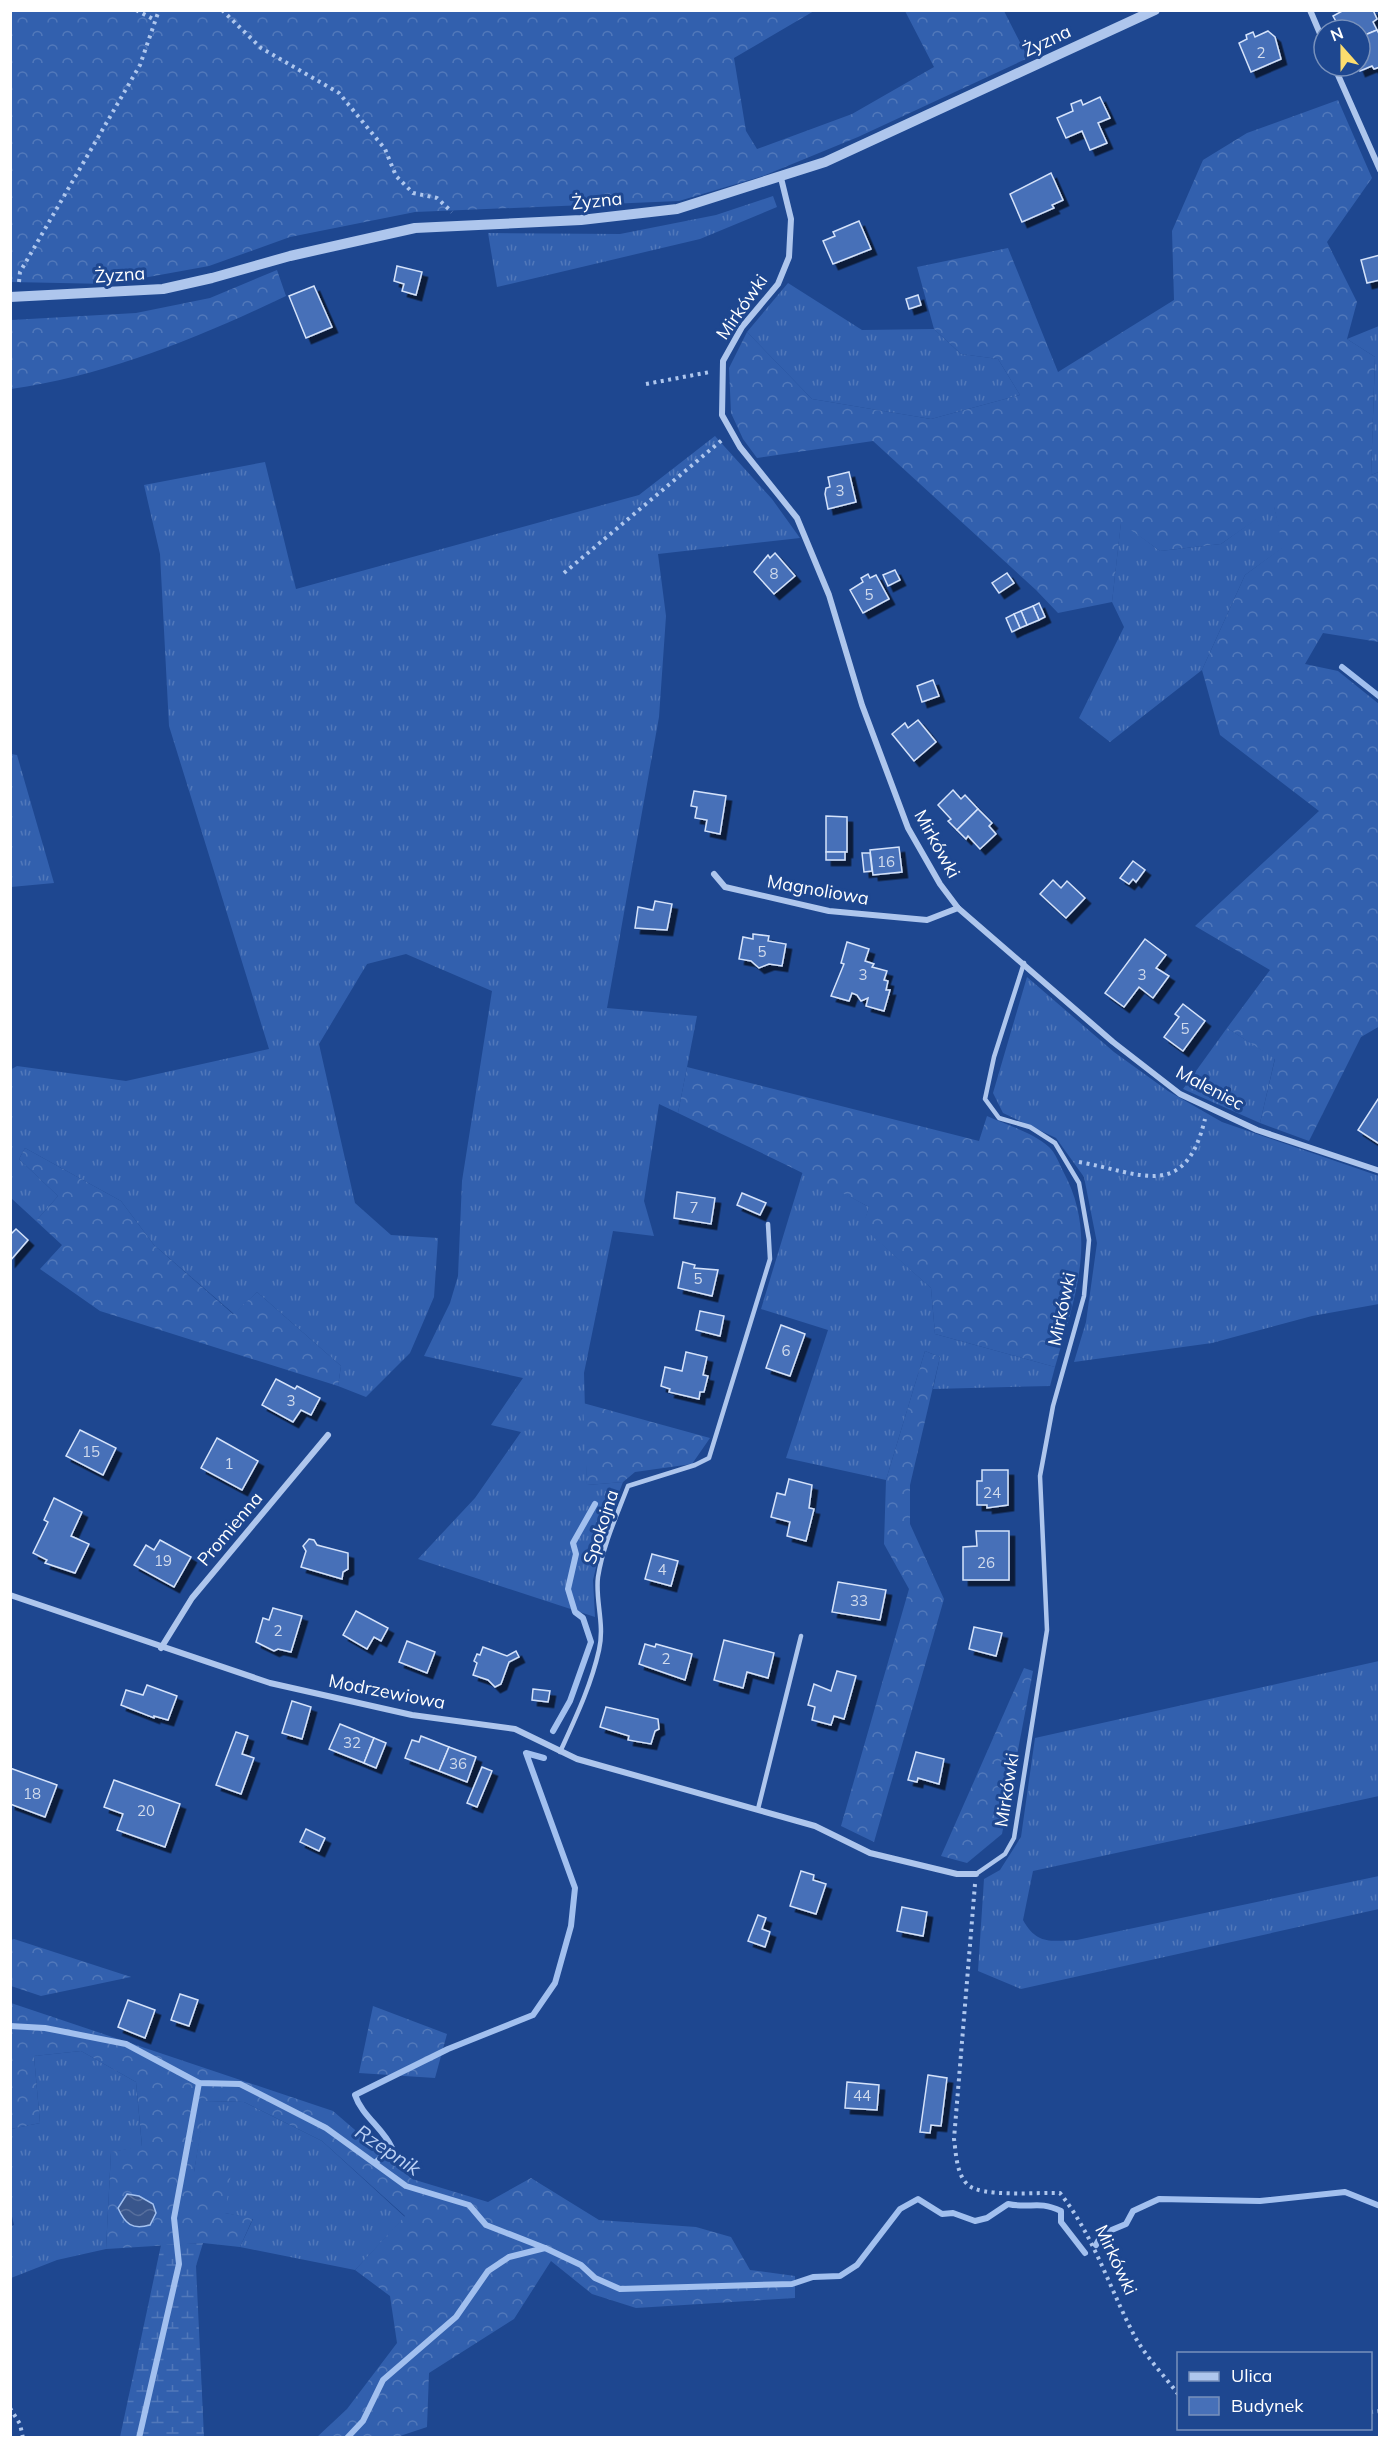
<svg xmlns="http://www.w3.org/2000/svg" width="1390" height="2448" font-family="Mulish,sans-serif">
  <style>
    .grass { fill: url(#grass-tufts) }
    .forest { fill: url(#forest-crowns) }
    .wetland { fill: url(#wetland-marsh) }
    .water { fill: url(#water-waves); stroke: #a2c0ef; stroke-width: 1.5 }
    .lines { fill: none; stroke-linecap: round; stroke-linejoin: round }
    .stream { stroke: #a2c0ef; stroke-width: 6 }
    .building { fill: #4770b8; stroke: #d4e2fa; stroke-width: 1.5; filter: url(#shadow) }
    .path { stroke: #aec6ed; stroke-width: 4; stroke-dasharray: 3 4.5; stroke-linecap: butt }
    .service { stroke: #aec6ed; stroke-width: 4.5 }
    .minor { stroke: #aec6ed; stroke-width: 6 }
    .tertiary { stroke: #aec6ed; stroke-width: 10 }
    .labels { text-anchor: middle; stroke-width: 6; stroke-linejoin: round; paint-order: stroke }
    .number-label { font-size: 15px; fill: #d1dbed }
    .street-label { font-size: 18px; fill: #fff; stroke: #1e4790 }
    .water-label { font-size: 20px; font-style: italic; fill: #bad0f4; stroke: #1e4790 }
  </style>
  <defs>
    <pattern id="grass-tufts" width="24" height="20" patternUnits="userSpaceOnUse" patternTransform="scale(1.5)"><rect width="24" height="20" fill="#3260ae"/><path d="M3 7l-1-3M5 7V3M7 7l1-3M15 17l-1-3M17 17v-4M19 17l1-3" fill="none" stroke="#5178ba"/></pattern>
    <pattern id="forest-crowns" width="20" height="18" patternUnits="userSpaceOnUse" patternTransform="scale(1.5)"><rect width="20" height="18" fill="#3260ae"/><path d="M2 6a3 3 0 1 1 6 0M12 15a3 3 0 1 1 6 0" fill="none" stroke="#5178ba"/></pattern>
    <pattern id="wetland-marsh" width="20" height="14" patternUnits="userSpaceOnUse" patternTransform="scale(1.5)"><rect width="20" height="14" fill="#3260ae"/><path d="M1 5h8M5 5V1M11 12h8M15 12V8" fill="none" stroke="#5178ba"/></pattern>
    <pattern id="water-waves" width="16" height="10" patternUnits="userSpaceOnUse" patternTransform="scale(1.5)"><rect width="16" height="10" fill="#39568c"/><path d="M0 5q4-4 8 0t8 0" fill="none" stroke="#576f9d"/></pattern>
    <filter id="shadow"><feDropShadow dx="5.5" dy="5.5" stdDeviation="0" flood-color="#0009"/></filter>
  </defs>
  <rect width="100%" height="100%" fill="#1e4790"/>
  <!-- grass -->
  <g class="grass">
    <polygon points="773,196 777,207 700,239 497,287 488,233 620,234 716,215"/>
    <polygon points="788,283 862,330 934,329 961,354 998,359 1020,395 931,419 812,399 747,332"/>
    <polygon points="1379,326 1379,472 1371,475 1375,357 1347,339"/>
    <polygon points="715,436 772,499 800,538 658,554 666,616 659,717 607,1008 697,1016 678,1113 659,1104 644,1201 654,1236 613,1231 584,1373 587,1485 623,1482 606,1526 593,1580 595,1617 418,1559 475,1498 521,1432 491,1425 523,1378 424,1356 450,1303 458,1276 462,1181 492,991 406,954 367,964 319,1044 355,1203 391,1235 438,1238 434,1297 410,1353 366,1397 338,1386 341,1366 257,1292 234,1314 154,1245 121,1201 25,1148 19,1159 58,1196 36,1221 11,1198 10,1070 17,1066 126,1081 269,1049 169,726 160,554 144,485 265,462 296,589 639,495"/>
    <polygon points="1274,506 1284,547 1245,575 1202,670 1110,742 1079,718 1124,627 1112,602 1121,522 1160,551 1221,544"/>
    <polygon points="11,754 17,755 54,883 11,887"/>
    <polygon points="1027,977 1114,1052 1168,1091 1222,1122 1379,1176 1379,1304 1312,1316 1212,1343 1074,1362 1086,1322 1097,1243 1084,1177 1056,1138 1003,1113 993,1093"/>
    <polygon points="1227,1028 1275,1058 1260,1123 1183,1089"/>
    <polygon points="803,1171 869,1207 863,1227 931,1288 935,1334 1055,1367 1050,1386 933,1389 940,1357 925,1351 886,1480 786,1458 828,1330 761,1309"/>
    <path d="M1379,1661V1796L1033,1871L1023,1920C1037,1945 1050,1941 1077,1940L1379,1876V1909L1021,1989L978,1971L984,1879L1000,1870L1021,1837L1035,1738Z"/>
    <polygon points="81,2051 136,2082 142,2147 111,2152 106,2249 57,2260 11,2278 11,2226 14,2225 10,2208 11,2129 40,2123 34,2056"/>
    <polygon points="205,2101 244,2102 322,2141 405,2217 355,2270 240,2247 253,2219 225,2213 194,2172"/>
  </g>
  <!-- forest -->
  <g class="forest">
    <polygon points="11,10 814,11 734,58 746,131 757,149 852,114 934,67 905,11 1004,11 1028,58 858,137 763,176 679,201 415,212 290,237 209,266 110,284 11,282"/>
    <polygon points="1338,100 1372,178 1327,242 1357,302 1347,339 1375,357 1371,475 1379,472 1379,642 1323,633 1305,664 1338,671 1379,704 1380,1026 1361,1037 1309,1141 1260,1123 1275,1059 1227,1028 1270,970 1195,926 1319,811 1220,735 1202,670 1245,575 1283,547 1274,507 1221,544 1160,551 1121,523 1112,602 1058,613 1036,590 873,441 757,458 743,439 731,413 729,368 747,332 812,399 931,419 1020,395 998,359 961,354 934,329 917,267 1008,248 1058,372 1174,300 1172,231 1203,160 1247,133"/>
    <path d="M277,270L286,296C198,338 108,375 11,389V320L136,313L210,298Z"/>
    <path d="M687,1067L979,1141L987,1116C1007,1125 1032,1132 1049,1147C1055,1152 1059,1163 1063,1171C1099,1237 1074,1300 1055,1367L935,1334L931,1288L862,1227L869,1207C806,1173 742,1144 678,1113Z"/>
    <polygon points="25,1148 121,1201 154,1245 233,1314 257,1292 341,1366 338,1386 100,1311 40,1269 62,1245 36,1221 58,1196 19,1159"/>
    <polygon points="925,1351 940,1357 910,1485 910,1524 944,1599 874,1842 841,1826 909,1589 884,1544 886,1480"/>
    <polygon points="583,1403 710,1438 692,1464 635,1472 623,1482 587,1485"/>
    <polygon points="1024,1668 1033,1671 1002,1834 967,1863 941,1856"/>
    <polygon points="14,1939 131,1977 41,1996 11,1986 11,1940"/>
    <polygon points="11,2003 333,2111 412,2179 488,2202 531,2178 599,2220 696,2227 731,2237 750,2270 795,2276 795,2298 636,2308 592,2294 551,2261 514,2319 429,2373 427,2427 397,2437 317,2437 347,2409 397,2343 390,2296 355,2270 405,2216 322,2141 244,2102 206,2101 194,2172 231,2173 225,2213 253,2218 240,2247 203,2243 106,2249 111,2152 142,2146 136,2082 81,2051 34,2056 40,2123 11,2129"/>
    <polygon points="373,2006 447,2034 435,2078 359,2073"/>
  </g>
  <!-- wetland -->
  <polygon class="wetland" points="203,2243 196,2266 204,2437 120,2437 161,2245"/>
  <!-- water -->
  <path class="water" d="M127,2194L139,2196L153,2204L156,2213L150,2225C132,2230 125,2224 118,2208Z"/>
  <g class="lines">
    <!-- stream -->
    <g class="stream">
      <polyline points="1342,667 1380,697"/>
      <polyline points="553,1731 570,1701 591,1642 583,1618 575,1612 568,1589 576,1554 573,1543 595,1504"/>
      <polyline points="10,2026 45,2028 126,2044 199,2083 240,2084 326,2128 406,2186 469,2205 486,2225 545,2248 509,2257 488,2271 456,2317 383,2380 363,2421 347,2438"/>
      <path d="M376,2162L392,2148C383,2128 362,2116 355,2095L448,2049L533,2015L555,1983L571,1926L575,1888L526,1753L544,1758"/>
      <polyline points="1096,2245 1102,2234 1126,2224 1133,2211 1159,2199 1260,2201 1345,2192 1380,2206"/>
      <path d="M545,2248L581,2265L595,2278L620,2289L792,2284L813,2277L840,2276L857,2265L900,2209L918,2199L942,2214L953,2213L975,2221L987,2218L1008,2204C1032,2209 1037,2200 1061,2211V2222L1085,2253"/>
      <polyline points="139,2438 179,2264 174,2218 199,2083"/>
    </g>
  </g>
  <!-- building -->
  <g class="building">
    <polygon points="1344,10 1373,10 1377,19 1373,22 1377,30 1360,37 1360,30 1341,30 1333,16"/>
    <polygon points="1377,30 1380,36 1380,67 1374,69 1372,66 1360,71 1358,66 1360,66 1360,37"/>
    <polygon points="1268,31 1275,37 1281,59 1251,72 1239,43 1247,39 1246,35 1253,32 1255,37"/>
    <polygon points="1100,97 1110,118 1098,123 1107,143 1090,150 1082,131 1066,138 1057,118 1073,111 1071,104 1081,100 1083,105"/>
    <polygon points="1051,173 1063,200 1052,205 1054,208 1022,222 1010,194"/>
    <polygon points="859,221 871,249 833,264 823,241 835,236 833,232"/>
    <polygon points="1380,255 1380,280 1367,283 1361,260"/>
    <polygon points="397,266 422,272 416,295 402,291 404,284 394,281"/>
    <polygon points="314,286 332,327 306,338 289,296"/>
    <polygon points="918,295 921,305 909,309 906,299"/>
    <polygon points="849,472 856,502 828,509 825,494 826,488 830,487 828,477"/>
    <polygon points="775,553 795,576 774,594 754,572 768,555 770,558"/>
    <polygon points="895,570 900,580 888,586 883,575"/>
    <polygon points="1007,573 1014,583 999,593 992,583"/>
    <polygon points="868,574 870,578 876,575 889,599 863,613 850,590 863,582 861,578"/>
    <polygon points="1039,603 1045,617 1039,620 1033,606"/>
    <polygon points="1033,606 1039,620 1027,625 1021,611"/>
    <polygon points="1021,611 1027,625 1020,628 1014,614"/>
    <polygon points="1014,614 1020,628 1012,632 1006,618"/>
    <polygon points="933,680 939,696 922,702 917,686"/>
    <polygon points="918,720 936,742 914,761 892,734 905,723 908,728"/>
    <polygon points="953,790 961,799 965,795 978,809 957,830 948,821 951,819 938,805"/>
    <polygon points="694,791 726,796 720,834 705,831 707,820 695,818 697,807 691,806"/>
    <polygon points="978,809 992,823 989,826 996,834 980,849 968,836 966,839 957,830"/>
    <polygon points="826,816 847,817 847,852 826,852"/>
    <polygon points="899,847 902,872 873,875 870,850"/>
    <rect x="826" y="852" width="19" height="8"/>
    <polygon points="862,853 870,853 872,871 864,872"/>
    <polygon points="1133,861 1145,870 1136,882 1133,879 1129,884 1120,878"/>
    <polygon points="1053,880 1061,888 1067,881 1085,898 1066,918 1040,894"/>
    <polygon points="655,901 672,904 667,930 635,928 638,907 653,910"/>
    <polygon points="753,934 769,936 768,941 786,944 782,966 769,964 759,968 751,961 739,959 743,937 753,939"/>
    <polygon points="1145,939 1166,955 1156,968 1169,976 1153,998 1139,987 1124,1007 1105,993"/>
    <polygon points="847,942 869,949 865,961 874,964 872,967 887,971 884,980 888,981 886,990 890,990 884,1011 866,1006 868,998 861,1001 857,995 852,993 849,1001 831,996 844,964 841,963"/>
    <polygon points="1183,1004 1205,1021 1183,1051 1164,1037 1179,1017 1175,1014"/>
    <polygon points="1380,1096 1380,1141 1378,1143 1358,1130"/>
    <polygon points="677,1192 715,1198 711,1224 674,1218"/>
    <polygon points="742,1193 766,1203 760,1215 737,1205"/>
    <polygon points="16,1229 28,1240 10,1261 10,1235"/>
    <polygon points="683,1262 695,1265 694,1268 718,1270 712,1296 678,1288"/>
    <polygon points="700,1311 724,1316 720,1336 696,1330"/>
    <polygon points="781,1325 805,1334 790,1376 766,1368"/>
    <polygon points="686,1352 707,1357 703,1375 708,1376 704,1392 700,1392 699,1399 669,1392 670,1389 661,1386 665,1367 682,1371"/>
    <polygon points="276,1379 295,1389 297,1386 320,1398 311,1415 301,1410 293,1422 262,1405"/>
    <polygon points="80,1430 116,1448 103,1475 66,1456"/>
    <polygon points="217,1438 258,1461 242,1490 201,1468"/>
    <polygon points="982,1470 1008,1470 1008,1505 987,1508 987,1505 977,1505 977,1481 982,1481"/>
    <polygon points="789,1479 812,1485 809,1508 814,1509 806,1541 787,1536 790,1522 771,1517 777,1493 785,1495"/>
    <polygon points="54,1498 82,1512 71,1536 89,1544 75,1573 45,1563 47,1560 33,1553 48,1522 44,1520"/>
    <polygon points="976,1531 1009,1531 1009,1580 963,1580 963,1547 977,1546"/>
    <polygon points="309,1539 314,1540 317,1545 348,1553 348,1569 343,1572 342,1579 301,1567 306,1551 303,1546"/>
    <polygon points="160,1540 191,1557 174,1587 134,1565 146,1545 154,1550"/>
    <polygon points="652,1554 678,1561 671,1586 645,1579"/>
    <polygon points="838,1582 886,1590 880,1620 832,1612"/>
    <polygon points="273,1608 302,1616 291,1652 278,1649 274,1651 256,1642 263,1618 269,1620"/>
    <polygon points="356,1611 388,1628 381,1641 374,1637 367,1649 343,1635"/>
    <polygon points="974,1627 1002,1633 996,1656 969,1649"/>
    <polygon points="724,1640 774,1653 768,1678 747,1672 743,1688 714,1680"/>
    <polygon points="407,1641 435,1652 427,1673 399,1662"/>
    <polygon points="645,1644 655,1647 656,1644 692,1654 685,1680 639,1664"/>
    <polygon points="483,1647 507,1656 516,1651 519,1657 509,1662 501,1684 495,1687 488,1680 473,1675 477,1663 474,1661 477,1654 480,1655"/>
    <polygon points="837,1671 856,1676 844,1719 834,1716 831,1725 812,1720 815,1707 808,1705 814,1684 831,1691"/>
    <polygon points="147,1685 177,1696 168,1720 154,1716 154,1718 121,1705 126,1690 143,1695"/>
    <polygon points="533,1689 550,1691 548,1702 532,1700"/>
    <polygon points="292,1701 311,1707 302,1739 282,1733"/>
    <polygon points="606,1707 658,1719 659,1729 655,1731 651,1744 628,1740 629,1736 600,1727"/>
    <polygon points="340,1724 374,1738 364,1763 329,1749"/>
    <polygon points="236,1732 248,1736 242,1754 254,1758 241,1794 216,1785"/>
    <polygon points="421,1736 449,1747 439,1771 405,1758 412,1740 419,1742"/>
    <polygon points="374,1738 386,1743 376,1768 364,1763"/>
    <polygon points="449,1747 476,1757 467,1782 439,1771"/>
    <polygon points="916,1752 944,1759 939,1784 918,1778 917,1782 908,1780"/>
    <polygon points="482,1767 492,1771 477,1807 467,1803"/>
    <polygon points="10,1768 57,1785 45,1817 10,1804"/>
    <polygon points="114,1780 180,1804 165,1847 117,1830 123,1814 104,1807"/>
    <polygon points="306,1829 325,1838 319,1851 300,1842"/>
    <polygon points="801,1871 814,1875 813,1880 826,1884 816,1914 790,1906"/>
    <polygon points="902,1907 927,1912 923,1936 897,1931"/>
    <polygon points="758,1915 766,1918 762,1929 770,1932 765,1947 748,1941"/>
    <polygon points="180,1994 198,2000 189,2026 171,2020"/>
    <polygon points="128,2000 155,2010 145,2038 118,2027"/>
    <polygon points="928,2075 947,2078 941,2126 931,2125 930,2133 920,2132"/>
    <polygon points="847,2082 879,2085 877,2110 845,2108"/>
  </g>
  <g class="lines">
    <!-- path -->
    <g class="path">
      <polyline points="136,10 155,20"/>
      <polyline points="222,10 261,48 339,93 385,149 396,176 413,193 437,198 452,212"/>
      <polyline points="19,282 20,272 140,65 159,10"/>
      <polyline points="646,384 710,372"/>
      <polyline points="564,573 722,440"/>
      <path d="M1079,1162C1141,1173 1185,1202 1205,1119"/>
      <path d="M975,1884L954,2139C956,2152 956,2173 967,2184C980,2198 1039,2192 1060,2193C1093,2235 1108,2284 1132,2331C1143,2354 1163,2374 1178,2394"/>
      <polyline points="10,2408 20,2424 23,2438"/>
      <polyline points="1370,2412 1380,2411"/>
    </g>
    <!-- service -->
    <g class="service">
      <path d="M560,1752C575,1719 591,1686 599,1650C605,1624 595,1600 598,1577C603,1545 617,1515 628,1486L695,1465L709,1458L770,1259L768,1224"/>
      <polyline points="758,1809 801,1636"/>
      <polyline points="976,1874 1005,1854 1014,1838 1047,1630 1040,1476 1053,1406 1084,1296 1089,1240 1079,1183 1055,1143 1030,1127 999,1118 985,1099 994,1057 1024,963"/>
    </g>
    <!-- minor -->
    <g class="minor">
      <polyline points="1310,10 1324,43"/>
      <polyline points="1334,66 1380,170"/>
      <polyline points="781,178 791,219 789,257 778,284 742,327 723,361 722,415 740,447 797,518 829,595 862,705 908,828 940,884 958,908 1113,1042 1180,1094 1257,1130 1380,1171"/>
      <polyline points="714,874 725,887 829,911 927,920 958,908"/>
      <polyline points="10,1595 270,1683 412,1715 515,1729 577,1759 815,1826 870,1853 957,1874 976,1874"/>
      <polyline points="161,1648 192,1598 328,1435"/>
    </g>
    <!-- tertiary -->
    <polyline class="tertiary" points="10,297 163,289 212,278 290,256 415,228 581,220 677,209 825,162 1155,10"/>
  </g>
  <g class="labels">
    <!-- number labels -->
    <g class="number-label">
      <text x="1261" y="58">2</text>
      <text x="840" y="496">3</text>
      <text x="774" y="579">8</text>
      <text x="869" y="600">5</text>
      <text x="886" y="867">16</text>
      <text x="762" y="957">5</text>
      <text x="863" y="980">3</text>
      <text x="1142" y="980">3</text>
      <text x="1185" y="1034">5</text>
      <text x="694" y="1213">7</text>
      <text x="698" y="1284">5</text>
      <text x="786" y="1356">6</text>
      <text x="291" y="1406">3</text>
      <text x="91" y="1457">15</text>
      <text x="229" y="1469">1</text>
      <text x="992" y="1498">24</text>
      <text x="163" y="1566">19</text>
      <text x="986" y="1568">26</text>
      <text x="662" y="1575">4</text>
      <text x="859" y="1606">33</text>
      <text x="278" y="1636">2</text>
      <text x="666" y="1664">2</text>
      <text x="352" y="1748">32</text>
      <text x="458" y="1769">36</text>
      <text x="32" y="1799">18</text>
      <text x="146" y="1816">20</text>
      <text x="862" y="2101">44</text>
    </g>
    <!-- street labels -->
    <g class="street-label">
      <text transform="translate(1047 41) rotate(-25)" y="6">Żyzna</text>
      <text transform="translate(597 201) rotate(-6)" y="6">Żyzna</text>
      <text transform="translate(120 275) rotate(-4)" y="6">Żyzna</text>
      <text transform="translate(742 307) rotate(-55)" y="6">Mirkówki</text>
      <text transform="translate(937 844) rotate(61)" y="6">Mirkówki</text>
      <text transform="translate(818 890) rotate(10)" y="6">Magnoliowa</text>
      <text transform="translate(1210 1088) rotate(28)" y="6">Maleniec</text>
      <text transform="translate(1062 1309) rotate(-78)" y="6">Mirkówki</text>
      <text transform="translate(601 1527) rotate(-72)" y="6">Spokojna</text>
      <text transform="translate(230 1529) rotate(-50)" y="6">Promienna</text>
      <text transform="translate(387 1692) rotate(11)" y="6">Modrzewiowa</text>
      <text transform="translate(1007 1790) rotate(-81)" y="6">Mirkówki</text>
      <text transform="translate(1116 2260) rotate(65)" y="6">Mirkówki</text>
    </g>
    <!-- water labels -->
    <g class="water-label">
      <text transform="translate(388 2150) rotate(34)" y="7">Rzepnik</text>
    </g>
  </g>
  <!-- border -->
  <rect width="1390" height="2448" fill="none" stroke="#ffffff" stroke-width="24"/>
  <!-- legend -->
  <rect x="1177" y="2352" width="195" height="78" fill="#1e4790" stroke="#7891bc" stroke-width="1.5"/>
  <rect x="1189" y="2372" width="30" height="9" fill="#aec6ed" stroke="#7891bc" stroke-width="1.5"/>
  <text x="1231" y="2382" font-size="18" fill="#ffffff">Ulica</text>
  <rect x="1189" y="2397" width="30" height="18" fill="#4770b8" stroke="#7891bc" stroke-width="1.5"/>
  <text x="1231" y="2412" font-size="18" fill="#ffffff">Budynek</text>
  <!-- north arrow -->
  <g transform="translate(1342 48) rotate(339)"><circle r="28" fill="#1e4790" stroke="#7891bc" stroke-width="1.5"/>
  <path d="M0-4.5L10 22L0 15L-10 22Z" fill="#fcdd6e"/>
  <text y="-9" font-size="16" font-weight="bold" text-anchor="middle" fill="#ffffff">N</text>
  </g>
</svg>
